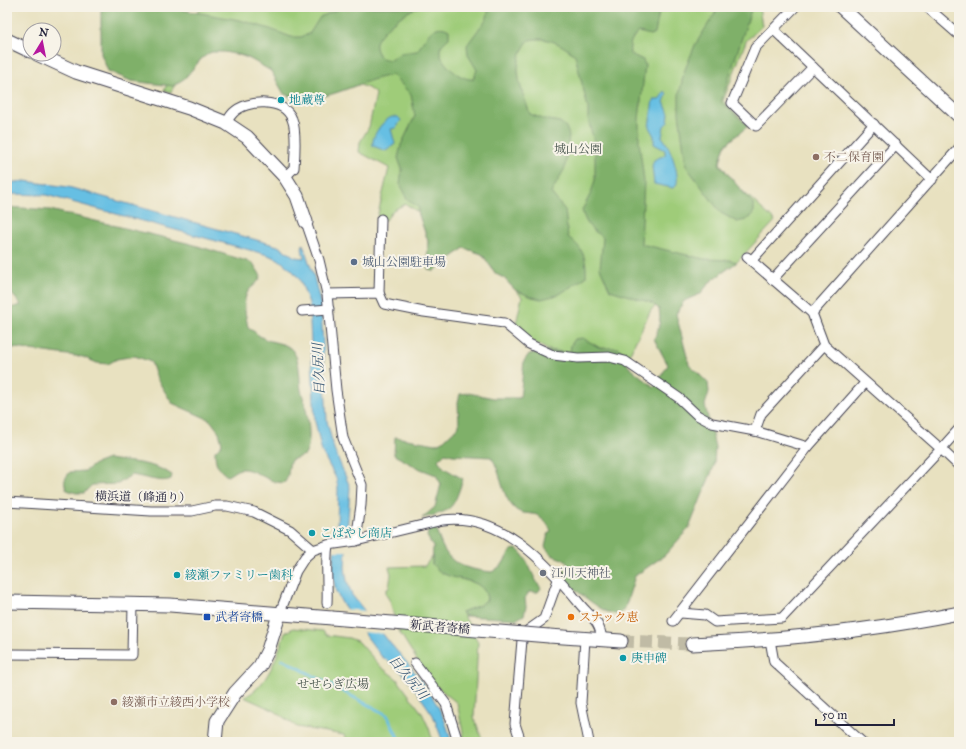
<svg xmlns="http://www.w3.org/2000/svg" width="966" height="749" font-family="'IM FELL Great Primer','Noto Serif JP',serif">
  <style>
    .green { fill: #9fcc79; stroke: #60775a }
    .forest { fill: #7fb069; stroke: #506952 }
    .water { fill: #66bfe3; stroke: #44708f }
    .pier { fill: #e8e1c0 }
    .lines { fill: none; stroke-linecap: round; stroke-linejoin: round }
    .stream { stroke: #66bfe3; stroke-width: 3 }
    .secondary-tunnel { stroke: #c0bba5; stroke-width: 13; stroke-dasharray: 13 6; stroke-linecap: butt }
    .street-casing { stroke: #403f4f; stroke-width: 11 }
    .secondary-casing { stroke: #403f4f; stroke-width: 15 }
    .street { stroke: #fff; stroke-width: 9 }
    .secondary { stroke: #fff; stroke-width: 13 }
    .secondary-bridge-casing { stroke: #403f4f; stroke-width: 15; stroke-linecap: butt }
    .secondary-bridge { stroke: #fff; stroke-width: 13 }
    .culture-dot { fill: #0f9aa8; stroke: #f7f3e8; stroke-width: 1.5 }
    .education-dot { fill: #8d6e63; stroke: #f7f3e8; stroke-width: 1.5 }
    .service-dot { fill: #5c6f8a; stroke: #f7f3e8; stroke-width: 1.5 }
    .worship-dot { fill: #6b7280; stroke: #f7f3e8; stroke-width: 1.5 }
    .transit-dot { fill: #1a4fb4; stroke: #f7f3e8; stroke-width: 1.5 }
    .food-dot { fill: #e8710a; stroke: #f7f3e8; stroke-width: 1.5 }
    .labels { text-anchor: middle; stroke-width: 4; stroke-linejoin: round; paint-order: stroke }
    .culture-label { font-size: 12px; fill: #0d838f; stroke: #f7f3e8; text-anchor: start }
    .park-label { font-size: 12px; fill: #48554e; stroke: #f7f3e8 }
    .education-label { font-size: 12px; fill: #785e54; stroke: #f7f3e8; text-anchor: start }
    .service-label { font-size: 12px; fill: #4e5e75; stroke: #f7f3e8; text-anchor: start }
    .street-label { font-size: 12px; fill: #22223b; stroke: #f7f3e8 }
    .worship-label { font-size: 12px; fill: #5b616d; stroke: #f7f3e8; text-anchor: start }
    .transit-label { font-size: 12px; fill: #164399; stroke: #f7f3e8; text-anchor: start }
    .food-label { font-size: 12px; fill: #c56008; stroke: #f7f3e8; text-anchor: start }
    .water-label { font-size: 13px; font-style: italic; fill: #3a5976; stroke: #f7f3e8 }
  </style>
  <rect width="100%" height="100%" fill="#f7f3e8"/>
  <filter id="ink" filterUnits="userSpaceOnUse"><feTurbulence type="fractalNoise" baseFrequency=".025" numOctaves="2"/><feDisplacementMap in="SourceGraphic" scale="8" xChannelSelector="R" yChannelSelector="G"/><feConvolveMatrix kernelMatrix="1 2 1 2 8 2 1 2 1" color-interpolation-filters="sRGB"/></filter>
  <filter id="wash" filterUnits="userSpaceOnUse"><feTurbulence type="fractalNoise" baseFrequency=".012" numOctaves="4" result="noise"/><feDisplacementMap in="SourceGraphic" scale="16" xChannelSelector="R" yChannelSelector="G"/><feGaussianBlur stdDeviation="0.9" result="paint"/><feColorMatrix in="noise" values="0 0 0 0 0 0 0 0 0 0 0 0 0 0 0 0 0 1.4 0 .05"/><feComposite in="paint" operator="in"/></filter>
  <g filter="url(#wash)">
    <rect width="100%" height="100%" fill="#e8e1c0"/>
    <!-- green -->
    <g class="green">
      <path d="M200,7H759L762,26L746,41L723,101L748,125L724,147L720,163L735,184L775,221L737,262L711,281L700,294L659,303L651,310L628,357L611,353L580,354L548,350L521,335L515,328L522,297L504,278L496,274L482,254L464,248L434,271L429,270L427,265L428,241L418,212L406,204L393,210L386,220L377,218L389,168L359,152L360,142L369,127L376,94C370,89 364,85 357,85C350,85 343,91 337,92C327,95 310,100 300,99C278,97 283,84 271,71C263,62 224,47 211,52C203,55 197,64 191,71C185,78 174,83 171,92L164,91Z"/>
      <polygon points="432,556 432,564 461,579 479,584 486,592 487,600 480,605 462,612 478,642 474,717 483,742 465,742 457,703 430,681 397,628 390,601 386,595 386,590 389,588 391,574 389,567 425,566"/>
      <path d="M293,628L323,631L326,635L349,638L359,642L381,667L397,679L422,713L429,728L433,742H347L344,735L297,727L275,711L244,697C268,687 277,655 285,633Z"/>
    </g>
    <!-- forest -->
    <g class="forest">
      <path d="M101,7H179L183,10L240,20L270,29L291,37H301L310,33L320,17L343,7H419C407,10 379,31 376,43C375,48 378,54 381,58L390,60L401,53L417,51C425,41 432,20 449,30V38C446,41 440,45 440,50C439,62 461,81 473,79L477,70L468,55L467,45L487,18L489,7H660L655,33L650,35L639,32C631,38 629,44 630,54L643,60L645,65L639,119V141L644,181L641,244L704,259L730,260L737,262L711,281L700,294L684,301L676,314L689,364L708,383L709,392L705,405L715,447L714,466L689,528L665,555L635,576L625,608L620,614C614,614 610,614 605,611C596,606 563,583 563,573L568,567C567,558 559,559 552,555C550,553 547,550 545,547L548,534L551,531C538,504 526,520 514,508C500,494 502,471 491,457L453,455L445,453L438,460L444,468L463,479C453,509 453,511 422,518L435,507L441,484L436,475L418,468L394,455L395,437L436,444L443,441L459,426L458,402L460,394L468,393L494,398H520L524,361L529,354L545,351L570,353L571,345L575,339L583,338L600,348H619L625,355L628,366L654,387L668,365L654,339C659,329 661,321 659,309L652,303L610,290L600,268L603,238C600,233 597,234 593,230C587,225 584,218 582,210L591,193L595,180V146L588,119V108L575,55C561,44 548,36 529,40C509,65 521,87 530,114L543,119L560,122L566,127L569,135L565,168L551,193L565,210L568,237C583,248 587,258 586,277L558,295L541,299L532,297L515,290L504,278L496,274L482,254L464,248L434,271L429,270L427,265L428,241L418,212L419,208L406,198L405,193L400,184L402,169L398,158L401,145L415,116L411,95L393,75C356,80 321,109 284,94L271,71L245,56L224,52H211L201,59L185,78L173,86L131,81L108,71L101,54Z"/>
      <polygon points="719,7 752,7 721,102 748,126 725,145 719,164 754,205 754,211 751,217 746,220 737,222 721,213 686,166 679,113 679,95 684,72 695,45"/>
      <path d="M7,207L50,210L191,244L253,263L261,276C258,283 254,285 249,290C241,300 246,316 248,327C253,330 257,335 263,338C271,343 287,342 293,351C301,362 299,378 301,390C306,406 314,439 305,455L291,460C287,468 290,475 285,482C272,486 257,469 242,469C236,469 232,474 227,476C217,468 215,463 215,451L222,444L219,432L210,420L172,403L157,379L151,362L135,356L117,359L108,364L97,363L83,357L7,347V309L21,305L7,288Z"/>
      <path d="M108,459C128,462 154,462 172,475L171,479C163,484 141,476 131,475L118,484L92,485L84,493H76L67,490C63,482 64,479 70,472L85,471L95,464Z"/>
      <path d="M436,528C445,563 458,568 492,572L502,565L511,550L517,549C529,558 531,576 541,588L538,592H529L525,598L526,607L524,615L517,619L465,616L462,612L480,605L487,600C485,577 458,582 442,573C438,571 435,567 432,564L433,547L427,536L429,529Z"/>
    </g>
    <!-- water -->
    <g class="water">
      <path d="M665,91L667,94L664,102L669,114L668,122L664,126L662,137C670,145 681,177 676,186L673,188L654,184L652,166L654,160L665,155V150L654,144V136L649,127L653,100H659Z"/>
      <path d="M392,117H398L401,120L396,128L391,129L395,144L386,151L373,146C371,136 383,120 392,117Z"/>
      <path d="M25,181L68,187L278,246L295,257L304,258L302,248L303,244L314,277L321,306L327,421L334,449L350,487L345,567L347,581L352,595C365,611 377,627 390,643C415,672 444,704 451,742H443L433,715L410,682L398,668L381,656L342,603L336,592L332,573L337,529L338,488L336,478L322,452L315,421L309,303L300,280L292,270L278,259L268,255L46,195L7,194V183Z"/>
    </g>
    <!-- pier -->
    <g class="pier">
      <polygon points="349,536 348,551 332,551 334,537"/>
      <polygon points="343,609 367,611 386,634 360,632"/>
    </g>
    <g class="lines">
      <!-- stream -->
      <polyline class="stream" points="282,659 387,715 400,742"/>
    </g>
  </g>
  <g filter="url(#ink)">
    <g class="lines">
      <!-- secondary-tunnel -->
      <polyline class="secondary-tunnel" points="621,641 692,644"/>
      <defs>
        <g id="street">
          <polyline points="795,7 755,48 732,103 756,126 813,67 932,180"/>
          <polyline points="927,7 959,35"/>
          <polyline points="774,30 813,67"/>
          <path d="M226,123C228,120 230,116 233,113C247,99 284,98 292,119C297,131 295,155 294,168L285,177"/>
          <polyline points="306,222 319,260 327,294 336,390 343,438 362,485 361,505 356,541"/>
          <polyline points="751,261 874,124"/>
          <polyline points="772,280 896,145"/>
          <polyline points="379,293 381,219"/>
          <polyline points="327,294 379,293 384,304 424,312 504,323 529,344 553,355 578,358 609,357 625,361 679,398 697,415 712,423 755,431 808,447"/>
          <polyline points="302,311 329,309"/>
          <polyline points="812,313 959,148"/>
          <polyline points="959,429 941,449 959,466"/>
          <polyline points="755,431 761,414 824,345"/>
          <polyline points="7,502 151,511 192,511 215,506 227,506 254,512 290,530 313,550"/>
          <path d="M327,603C328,585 325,562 328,545"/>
          <polyline points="681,613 705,615 715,622 782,618 941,449 824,345 812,313 747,257"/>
          <path d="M279,615L296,571L305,557L313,550L328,545L356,541L443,520C501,513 546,562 579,603C590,617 600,620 602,640"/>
          <polyline points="673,621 808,447 865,383"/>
          <polyline points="585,639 581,703 589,742"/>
          <polyline points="770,640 774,662 862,742"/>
          <polyline points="7,654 132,655 133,604"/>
          <polyline points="415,663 446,704 458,742"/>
          <polyline points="521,742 515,724 522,640 527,631 544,619 559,577"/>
        </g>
        <g id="secondary">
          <polyline points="841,7 959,116"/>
          <polyline points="7,40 30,51"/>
          <polyline points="37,54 76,72 189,108 226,123 247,137 285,177 297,196 306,222"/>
          <polyline points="7,602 170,605 332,618"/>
          <polyline points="549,636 621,641"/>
          <path d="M692,644C782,640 871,631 959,613"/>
          <polyline points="215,742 217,721 235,693 260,666 268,650 279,615"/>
        </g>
      </defs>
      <!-- street casing -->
      <use href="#street" class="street-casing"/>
      <!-- secondary casing -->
      <use href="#secondary" class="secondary-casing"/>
      <!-- street -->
      <use href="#street" class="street"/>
      <!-- secondary -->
      <use href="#secondary" class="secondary"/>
      <defs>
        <polyline id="secondary-bridge" points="332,618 549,636"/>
      </defs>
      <!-- secondary-bridge casing -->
      <use href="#secondary-bridge" class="secondary-bridge-casing"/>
      <!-- secondary-bridge -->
      <use href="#secondary-bridge" class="secondary-bridge"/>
    </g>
  </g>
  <!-- markers -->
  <g class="culture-dot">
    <circle cx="281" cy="100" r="4"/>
    <circle cx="312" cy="533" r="4"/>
    <circle cx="177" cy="575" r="4"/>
    <circle cx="623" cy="658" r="4"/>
  </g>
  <g class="education-dot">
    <circle cx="816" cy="157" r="4"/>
    <circle cx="114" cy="702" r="4"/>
  </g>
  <circle class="service-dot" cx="354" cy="262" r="4"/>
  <circle class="worship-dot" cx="543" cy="573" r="4"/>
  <rect class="transit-dot" x="203" y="613" width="8" height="8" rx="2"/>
  <circle class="food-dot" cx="571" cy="617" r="4"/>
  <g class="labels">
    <!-- culture labels -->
    <g class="culture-label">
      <text x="289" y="104">地蔵尊</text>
      <text x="320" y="537">こばやし商店</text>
      <text x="185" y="579">綾瀬ファミリー歯科</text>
      <text x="631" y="662">庚申碑</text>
    </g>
    <!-- park labels -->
    <g class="park-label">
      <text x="578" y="153">城山公園</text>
      <text x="333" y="688">せせらぎ広場</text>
    </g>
    <!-- education labels -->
    <g class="education-label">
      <text x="824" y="161">不二保育園</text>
      <text x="122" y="706">綾瀬市立綾西小学校</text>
    </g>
    <!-- service labels -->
    <g class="service-label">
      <text x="362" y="266">城山公園駐車場</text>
    </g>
    <!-- street labels -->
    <g class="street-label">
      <text transform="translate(143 497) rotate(1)" y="4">横浜道（峰通り）</text>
      <text transform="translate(440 627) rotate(5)" y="4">新武者寄橋</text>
    </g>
    <!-- worship labels -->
    <g class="worship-label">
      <text x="551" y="577">江川天神社</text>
    </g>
    <!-- transit labels -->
    <g class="transit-label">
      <text x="215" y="621">武者寄橋</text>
    </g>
    <!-- food labels -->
    <g class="food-label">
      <text x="579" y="621">スナック恵</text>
    </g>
    <!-- water labels -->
    <g class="water-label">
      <text transform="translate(318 369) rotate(-93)" y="5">目久尻川</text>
      <text transform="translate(409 677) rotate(50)" y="5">目久尻川</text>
    </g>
  </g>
  <!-- margin -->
  <rect width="966" height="749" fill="none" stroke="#f7f3e8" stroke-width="24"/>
  <!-- north arrow -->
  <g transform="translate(42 42) rotate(10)"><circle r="19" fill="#f7f3e8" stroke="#a29fa3"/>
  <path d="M0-3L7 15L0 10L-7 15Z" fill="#b5179e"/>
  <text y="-6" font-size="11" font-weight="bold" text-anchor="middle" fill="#22223b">N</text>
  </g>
  <!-- scale -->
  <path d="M816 719v6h78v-6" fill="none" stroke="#22223b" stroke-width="2"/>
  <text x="822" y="719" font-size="12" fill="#22223b" stroke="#f7f3e8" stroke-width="3" paint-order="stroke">50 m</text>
</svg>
